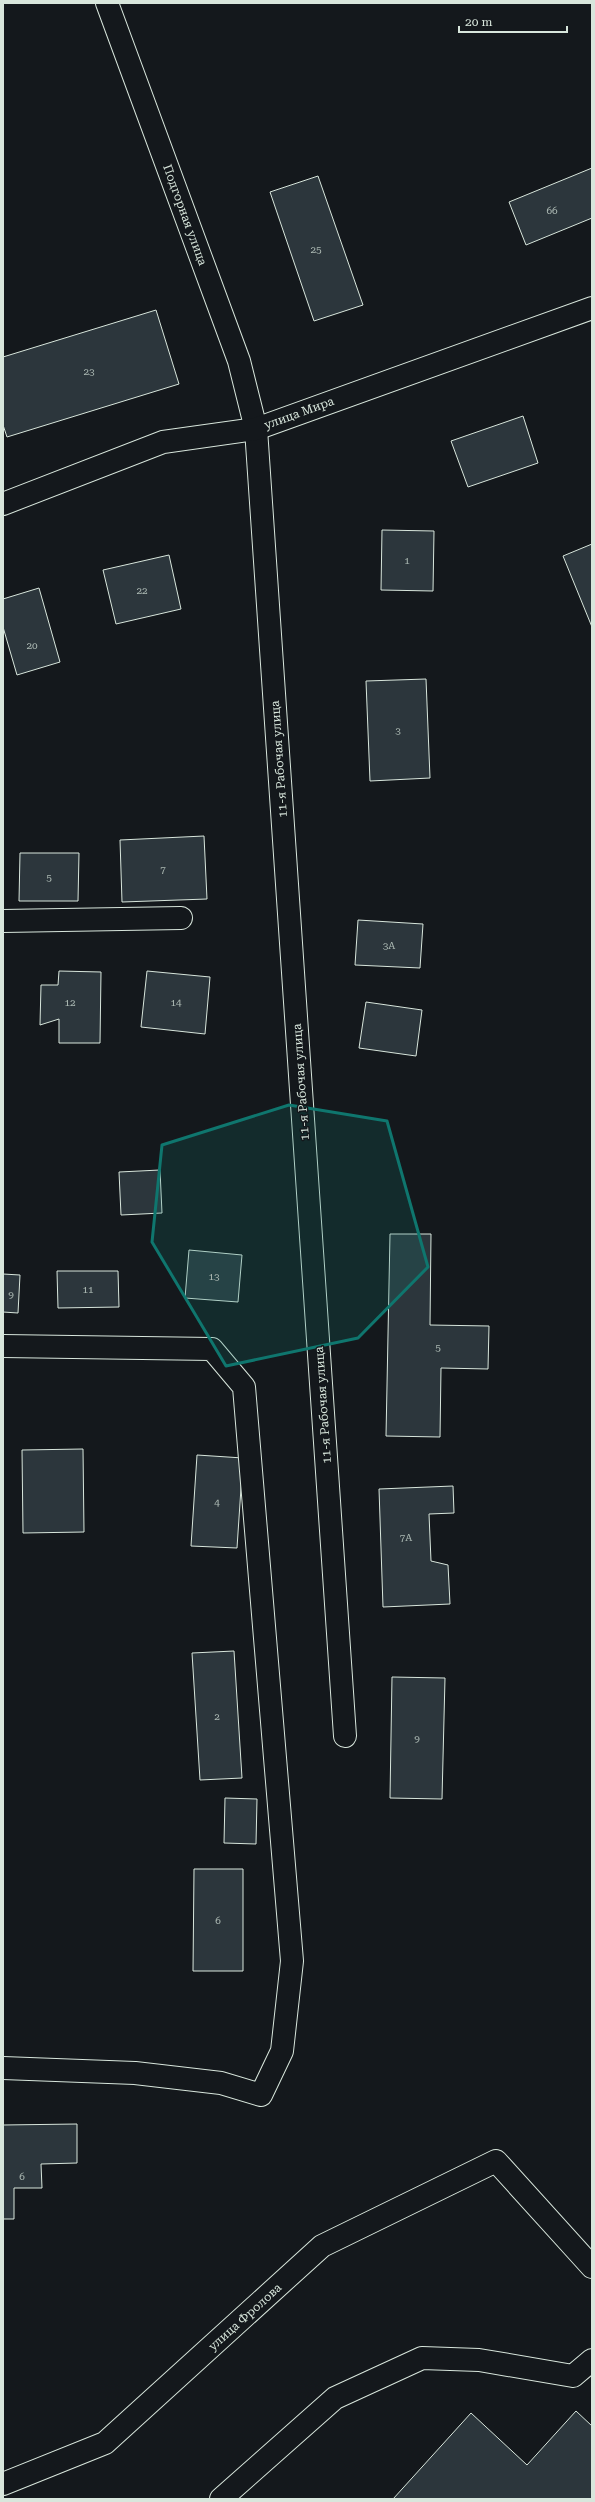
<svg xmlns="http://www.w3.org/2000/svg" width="595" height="2502" font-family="'Roboto Serif',serif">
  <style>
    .building { fill: #2c363c; stroke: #d8e6dc }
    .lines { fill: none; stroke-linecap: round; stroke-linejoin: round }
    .minor-casing { stroke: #d8e6dc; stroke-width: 24 }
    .minor { stroke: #14181c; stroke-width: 22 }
    .marked { fill: #0f766e; fill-opacity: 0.2; stroke: #0f766e; stroke-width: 3; stroke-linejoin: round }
    .labels { text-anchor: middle; stroke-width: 3; stroke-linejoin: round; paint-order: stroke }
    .number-label { font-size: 10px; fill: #adbab4 }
    .street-label { font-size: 12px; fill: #d8e6dc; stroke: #14181c }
  </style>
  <rect width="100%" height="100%" fill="#14181c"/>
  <!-- building -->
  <g class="building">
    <polygon points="592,168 592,218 526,245 509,202"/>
    <polygon points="318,176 363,305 314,321 270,192"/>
    <polygon points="156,310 179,384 7,437 3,425 3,357"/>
    <polygon points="523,416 538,463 468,487 451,441"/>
    <polygon points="382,530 434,531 433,591 381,590"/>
    <polygon points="592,544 592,627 563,556"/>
    <polygon points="169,555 181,609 116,624 103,570"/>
    <polygon points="39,588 60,662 17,675 3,627 3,599"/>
    <polygon points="426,679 430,778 370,781 366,681"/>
    <polygon points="204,836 207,899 122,902 120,840"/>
    <polygon points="20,853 79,853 78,901 19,901"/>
    <polygon points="358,920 423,924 420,968 355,965"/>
    <polygon points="59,971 101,972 100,1043 59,1043 59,1019 40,1025 41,985 58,985"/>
    <polygon points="147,971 210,977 205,1034 141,1027"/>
    <polygon points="366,1002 422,1010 416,1056 359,1048"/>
    <polygon points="160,1170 162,1213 121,1215 119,1172"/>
    <polygon points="390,1234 431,1234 430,1325 489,1326 488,1369 441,1368 440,1437 386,1436"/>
    <polygon points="189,1250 242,1255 238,1302 185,1298"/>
    <polygon points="57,1271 118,1271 119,1307 58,1308"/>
    <polygon points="3,1274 20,1275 18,1313 3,1312"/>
    <polygon points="83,1449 84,1532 23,1533 22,1450"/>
    <polygon points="197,1455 243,1458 237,1548 191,1546"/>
    <polygon points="453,1486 454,1513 429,1514 431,1561 448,1565 450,1604 383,1607 379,1489"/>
    <polygon points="234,1651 242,1778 200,1780 192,1653"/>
    <polygon points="392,1677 445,1678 442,1799 390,1798"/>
    <polygon points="225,1798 257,1799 256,1844 224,1843"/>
    <polygon points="194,1869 243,1869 243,1971 193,1971"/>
    <polygon points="77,2124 77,2163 41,2164 42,2188 14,2188 14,2219 3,2219 3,2125"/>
    <polygon points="576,2411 592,2426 592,2499 393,2499 471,2413 527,2465"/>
  </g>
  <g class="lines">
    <defs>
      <g id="minor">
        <polyline points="107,3 239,361 256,429 345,1736"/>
        <polyline points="3,504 163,442 256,429 592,308"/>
        <polyline points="3,921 181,918"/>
        <polyline points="3,1346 212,1349 244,1387 292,1961 282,2051 261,2095 221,2083 135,2073 3,2068"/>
        <polyline points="3,2484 105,2443 322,2246 496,2161 592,2267"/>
        <polyline points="221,2499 335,2398 422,2358 479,2360 573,2376 592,2360"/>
      </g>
    </defs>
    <!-- minor casing -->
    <use href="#minor" class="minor-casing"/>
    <!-- minor -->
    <use href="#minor" class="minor"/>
  </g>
  <!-- marked area -->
  <path class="marked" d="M289,1105L387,1121L428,1267L358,1338L226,1366L152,1242L162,1145Z"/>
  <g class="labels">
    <!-- number labels -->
    <g class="number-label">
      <text x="552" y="214">66</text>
      <text x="316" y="253">25</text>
      <text x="89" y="375">23</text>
      <text x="407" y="564">1</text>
      <text x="142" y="594">22</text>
      <text x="32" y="649">20</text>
      <text x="398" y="734">3</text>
      <text x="163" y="873">7</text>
      <text x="49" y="881">5</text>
      <text x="389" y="949">3А</text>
      <text x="70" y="1006">12</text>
      <text x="176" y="1006">14</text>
      <text x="214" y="1280">13</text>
      <text x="88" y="1293">11</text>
      <text x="11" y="1298">9</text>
      <text x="438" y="1351">5</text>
      <text x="217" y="1506">4</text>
      <text x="406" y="1541">7А</text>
      <text x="217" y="1720">2</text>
      <text x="417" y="1742">9</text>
      <text x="218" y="1924">6</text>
      <text x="22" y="2180">6</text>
    </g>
    <!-- street labels -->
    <g class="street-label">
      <text transform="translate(185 215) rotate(70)" y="4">Подгорная улица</text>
      <text transform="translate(299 413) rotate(-20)" y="4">улица Мира</text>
      <text transform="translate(279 759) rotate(-94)" y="4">11-я Рабочая улица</text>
      <text transform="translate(301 1082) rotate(-94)" y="4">11-я Рабочая улица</text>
      <text transform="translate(323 1405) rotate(-94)" y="4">11-я Рабочая улица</text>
      <text transform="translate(245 2317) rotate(-42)" y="4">улица Фролова</text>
    </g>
  </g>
  <!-- border -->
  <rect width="595" height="2502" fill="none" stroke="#d8e6dc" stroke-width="8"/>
  <!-- scale -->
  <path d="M459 26v6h108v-6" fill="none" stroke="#d8e6dc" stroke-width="2"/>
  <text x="465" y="26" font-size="12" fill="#d8e6dc" stroke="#14181c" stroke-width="3" paint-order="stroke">20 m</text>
</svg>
